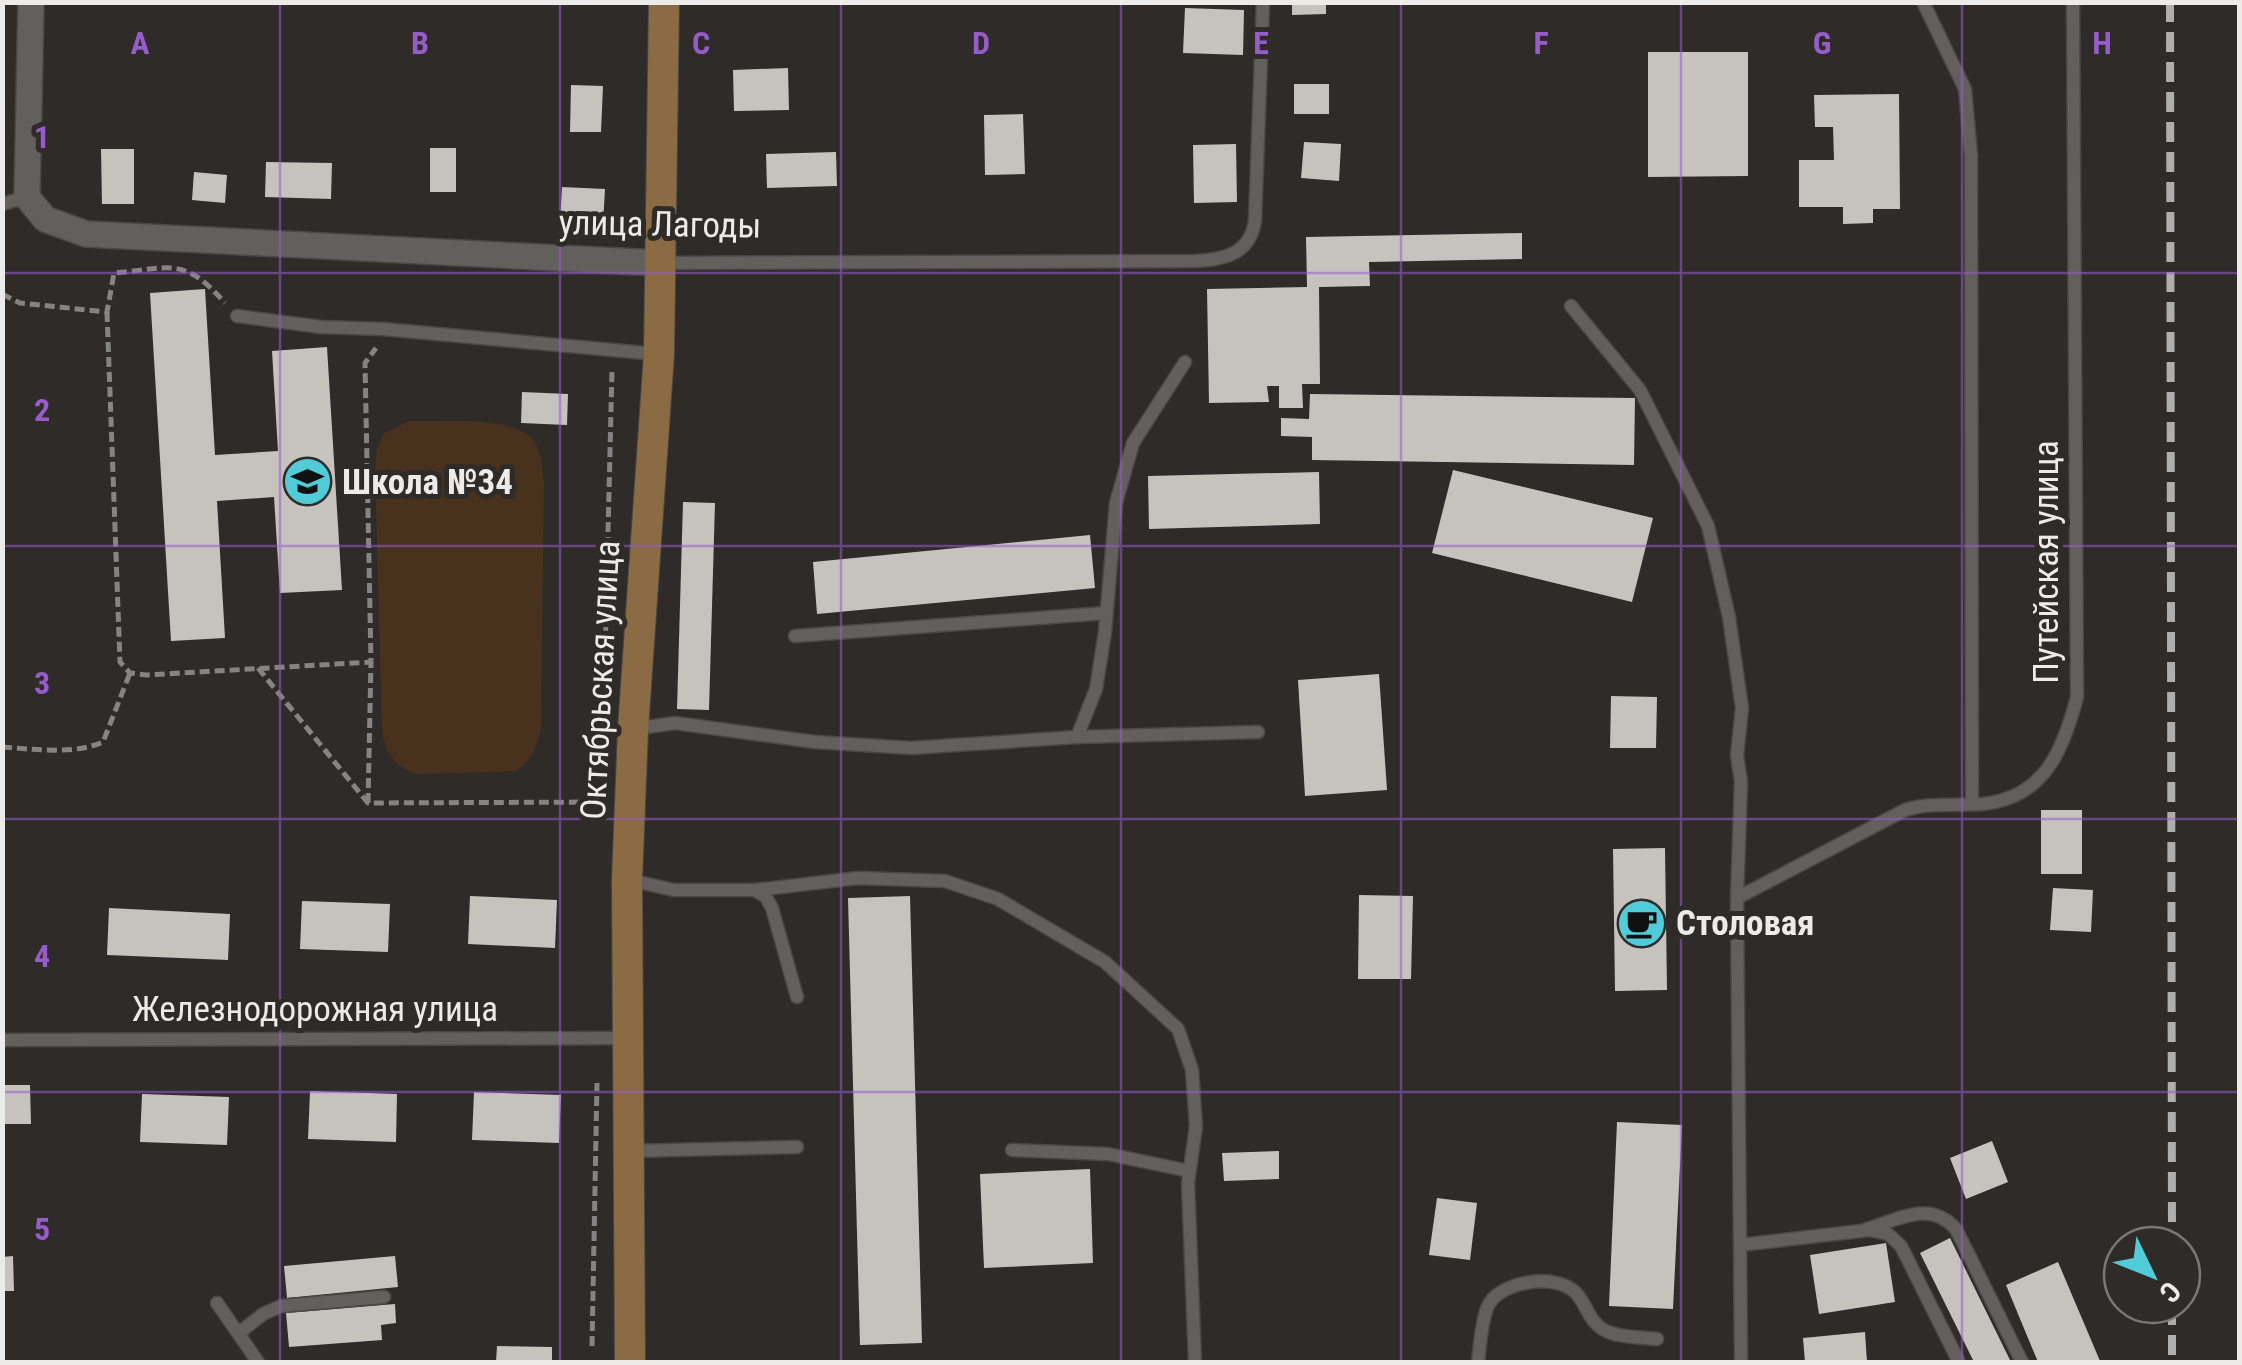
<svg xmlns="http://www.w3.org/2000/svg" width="2242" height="1365" font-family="'Roboto Condensed',sans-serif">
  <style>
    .green { fill: #49321d }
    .building { fill: #c6c2be }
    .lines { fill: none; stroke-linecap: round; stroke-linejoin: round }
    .service-casing { stroke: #4a4845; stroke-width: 15 }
    .minor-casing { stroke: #4a4845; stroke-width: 28 }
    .secondary-casing { stroke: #4a4845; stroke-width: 32 }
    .path { stroke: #868482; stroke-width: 5; stroke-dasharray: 10 5; stroke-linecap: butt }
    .service { stroke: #635f5c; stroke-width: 12 }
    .minor { stroke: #635f5c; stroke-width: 25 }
    .secondary { stroke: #8b6b44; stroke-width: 30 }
    .rail { stroke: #b0aeac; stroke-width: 8; stroke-dasharray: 20 10; stroke-linecap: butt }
    .grid { fill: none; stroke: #985cca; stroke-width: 2.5; stroke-opacity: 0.55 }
    .labels { text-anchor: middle; stroke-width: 10; stroke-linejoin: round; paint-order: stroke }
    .street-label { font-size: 35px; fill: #edebe9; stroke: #2e2b29 }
    .poi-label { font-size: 35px; font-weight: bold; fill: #edebe9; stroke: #2e2b29; text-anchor: start }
    .grid-label { font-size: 32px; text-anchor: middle; font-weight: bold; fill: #985cca; stroke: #2e2b29; stroke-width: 10; stroke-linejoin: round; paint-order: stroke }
  </style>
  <rect width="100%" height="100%" fill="#2e2b29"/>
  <!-- green -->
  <path class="green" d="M409,421C440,422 508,415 531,438C542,450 542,467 544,482L541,728C537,746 532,759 517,771L417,774C394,767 386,754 382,731L375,471L377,448L384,433Z"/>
  <!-- building -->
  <g class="building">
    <polygon points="1292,2 1326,2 1326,14 1292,15"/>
    <polygon points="1185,8 1244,10 1243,55 1183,53"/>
    <polygon points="1648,52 1748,52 1748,176 1648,177"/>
    <polygon points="788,68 789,110 734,111 733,70"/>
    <rect x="1294" y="84" width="35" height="30"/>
    <polygon points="571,85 603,86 601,132 570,132"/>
    <polygon points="1899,94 1900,209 1873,209 1873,223 1843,224 1843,207 1799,207 1799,160 1834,160 1833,127 1815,127 1814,95"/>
    <polygon points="1023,114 1025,174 985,175 984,115"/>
    <polygon points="1304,142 1341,144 1339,181 1301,178"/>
    <polygon points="1236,144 1237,202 1194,203 1193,145"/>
    <rect x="430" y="148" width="26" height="44"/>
    <polygon points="101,149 134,149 134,204 102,204"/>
    <polygon points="836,152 837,186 767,188 766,154"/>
    <polygon points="266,162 332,163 331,199 265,197"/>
    <polygon points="194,172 227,175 225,203 192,200"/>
    <polygon points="562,187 605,189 603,224 560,222"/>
    <polygon points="1522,233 1522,259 1369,262 1370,286 1319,287 1320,384 1302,384 1303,408 1279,408 1279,386 1267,386 1269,402 1209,403 1207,289 1307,287 1306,237"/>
    <polygon points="205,289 215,455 278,451 272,351 327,347 342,590 280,593 274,497 217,501 225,638 171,641 150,293"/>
    <polygon points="522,392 568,394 567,425 521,423"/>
    <polygon points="1310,394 1635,398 1634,465 1312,460 1312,437 1281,436 1281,418 1309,419"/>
    <polygon points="1453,470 1653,518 1632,602 1432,553"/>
    <polygon points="1319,472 1320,524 1149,529 1148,476"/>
    <polygon points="683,502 715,503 709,710 677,709"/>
    <polygon points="1090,535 1095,588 817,614 813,562"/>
    <polygon points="1379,674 1387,790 1305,796 1298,680"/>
    <polygon points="1611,696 1657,697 1656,748 1610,748"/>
    <rect x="2041" y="810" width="41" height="64"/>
    <polygon points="1665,848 1667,990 1615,991 1613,849"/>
    <polygon points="2053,888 2093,890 2091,932 2050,930"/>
    <polygon points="1359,895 1413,896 1411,979 1358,979"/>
    <polygon points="470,896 557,900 555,948 468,944"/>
    <polygon points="910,896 922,1343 860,1345 848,898"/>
    <polygon points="302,901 390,904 388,952 300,949"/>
    <polygon points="109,908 230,914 228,960 107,955"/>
    <polygon points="2,1085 30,1085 31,1124 2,1124"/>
    <polygon points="310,1091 397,1094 396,1142 308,1139"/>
    <polygon points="474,1092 561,1095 559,1143 472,1140"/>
    <polygon points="142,1094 229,1097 227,1145 140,1142"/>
    <polygon points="1617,1122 1682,1125 1673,1309 1609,1306"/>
    <polygon points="1992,1141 2008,1182 1966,1199 1950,1158"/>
    <polygon points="1279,1151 1279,1179 1224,1181 1222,1153"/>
    <polygon points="1090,1169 1093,1263 984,1268 980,1174"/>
    <polygon points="1437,1198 1477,1203 1470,1260 1429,1255"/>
    <polygon points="1950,1238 2011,1362 1974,1362 1920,1253"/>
    <polygon points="1886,1243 1895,1302 1819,1314 1810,1255"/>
    <polygon points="13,1256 14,1291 2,1291 2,1257"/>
    <polygon points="395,1256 398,1287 287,1298 284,1266"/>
    <polygon points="2058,1262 2100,1361 2097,1362 2038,1362 2006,1285"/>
    <polygon points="395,1304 396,1323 381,1325 382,1340 289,1347 286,1313"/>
    <polygon points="1865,1332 1867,1362 1805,1362 1803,1338"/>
    <polygon points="497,1346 552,1347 552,1362 496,1362"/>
  </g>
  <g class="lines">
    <defs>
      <g id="service">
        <polyline points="1923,2 1965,89 1971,155 1972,803"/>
        <polyline points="2,204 27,197"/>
        <path d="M660,263L1195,261C1225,260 1251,253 1255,220L1263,2"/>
        <polyline points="1571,306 1640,390 1708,526 1729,617 1742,708 1737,755 1741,782 1737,898 1741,1362"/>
        <polyline points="237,316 321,327 383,329 656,354"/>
        <polyline points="795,636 1106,613"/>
        <polyline points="633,729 675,723 815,742 911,748 1077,737 1258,732"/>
        <polyline points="1077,737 1096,689 1105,632 1116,503 1133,443 1185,362"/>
        <polyline points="629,880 674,890 755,890 766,897 772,908 797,997"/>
        <polyline points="755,890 858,878 945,881 998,899 1105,962 1178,1029 1192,1070 1196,1126 1188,1183 1195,1362"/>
        <path d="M1737,898L1905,810C1931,802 1955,806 1982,804C2044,798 2063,751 2077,697L2073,2"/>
        <polyline points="2,1040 627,1038"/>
        <polyline points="1012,1150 1108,1154 1189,1171"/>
        <polyline points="630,1151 797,1147"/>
        <path d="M1867,1229C1900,1219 1930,1200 1956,1229L2022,1362"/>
        <polyline points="1740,1245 1869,1230 1888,1234 1901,1246 1959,1362"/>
        <polyline points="217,1303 258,1362"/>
        <polyline points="239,1333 263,1314 281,1306 384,1297"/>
        <path d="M1478,1362C1480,1346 1481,1325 1487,1308C1497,1281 1556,1272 1576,1293C1589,1307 1588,1325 1611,1333C1625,1338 1643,1337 1657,1339"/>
      </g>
      <polyline id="minor" points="31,2 27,197 45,219 86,234 658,263"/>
      <polyline id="secondary" points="630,1362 627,880 633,729 659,354 664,2"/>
    </defs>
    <!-- service casing -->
    <use href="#service" class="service-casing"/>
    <!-- minor casing -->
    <use href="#minor" class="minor-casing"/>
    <!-- secondary casing -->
    <use href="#secondary" class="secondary-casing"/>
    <!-- path -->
    <g class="path">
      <path d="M2,294L20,303L107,312L114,273C171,268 184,256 225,303"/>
      <polyline points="107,312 120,662 130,673 147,675 371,662"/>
      <polyline points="258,668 368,803 601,802"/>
      <polyline points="604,697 612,370"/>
      <path d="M2,747C33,749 74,755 103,742L130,673"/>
      <polyline points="368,803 371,662 365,363 376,348"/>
      <polyline points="592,1346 597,1083"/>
    </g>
    <!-- service -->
    <use href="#service" class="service"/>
    <!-- minor -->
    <use href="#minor" class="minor"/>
    <!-- secondary -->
    <use href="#secondary" class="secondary"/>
    <!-- rail -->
    <g class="rail">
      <polyline points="2170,2 2172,1245"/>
      <polyline points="2172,1305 2172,1362"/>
    </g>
  </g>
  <!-- grid -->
  <path class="grid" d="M280,2V1362M560,2V1362M841,2V1362M1121,2V1362M1401,2V1362M1681,2V1362M1962,2V1362M2,273H2240M2,546H2240M2,819H2240M2,1092H2240"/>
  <!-- icons -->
  <defs>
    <symbol id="school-disc" viewBox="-11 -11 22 22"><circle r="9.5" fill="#52cbd9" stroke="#2e2b29"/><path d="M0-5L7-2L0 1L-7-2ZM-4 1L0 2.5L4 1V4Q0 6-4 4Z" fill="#111"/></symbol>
    <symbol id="cafe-disc" viewBox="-11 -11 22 22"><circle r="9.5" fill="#52cbd9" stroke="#2e2b29"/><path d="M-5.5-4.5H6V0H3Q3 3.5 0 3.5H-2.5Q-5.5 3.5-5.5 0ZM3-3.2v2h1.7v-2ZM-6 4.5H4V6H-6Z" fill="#111"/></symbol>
  </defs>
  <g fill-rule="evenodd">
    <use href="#school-disc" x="280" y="454" width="55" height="55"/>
    <use href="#cafe-disc" x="1614" y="896" width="55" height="55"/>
  </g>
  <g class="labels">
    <!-- street labels -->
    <g class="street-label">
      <text transform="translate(660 224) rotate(1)" y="12">улица Лагоды</text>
      <text transform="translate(2046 562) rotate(-90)" y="12">Путейская улица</text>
      <text transform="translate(600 680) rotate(-87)" y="12">Октябрьская улица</text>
      <text x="315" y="1021">Железнодорожная улица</text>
    </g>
    <!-- poi labels -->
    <g class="poi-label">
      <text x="342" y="494">Школа №34</text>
      <text x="1676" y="935">Столовая</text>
    </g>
  </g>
  <g class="grid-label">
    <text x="140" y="54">A</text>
    <text x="420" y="54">B</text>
    <text x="701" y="54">C</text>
    <text x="981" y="54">D</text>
    <text x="1261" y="54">E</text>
    <text x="1541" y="54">F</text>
    <text x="1822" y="54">G</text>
    <text x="2102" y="54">H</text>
    <text x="42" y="148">1</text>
    <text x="42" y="421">2</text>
    <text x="42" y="694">3</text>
    <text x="42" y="967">4</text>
    <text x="42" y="1240">5</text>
  </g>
  <!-- border -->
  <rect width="2242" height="1365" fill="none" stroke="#edebe9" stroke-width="10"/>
  <!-- north arrow -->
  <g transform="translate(2152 1275) rotate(133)"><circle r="48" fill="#2e2b29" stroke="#7a7876" stroke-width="2.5"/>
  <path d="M0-8L18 38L0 25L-18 38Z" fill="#52cbd9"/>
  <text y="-15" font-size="28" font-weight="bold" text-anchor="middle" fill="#edebe9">С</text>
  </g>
</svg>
